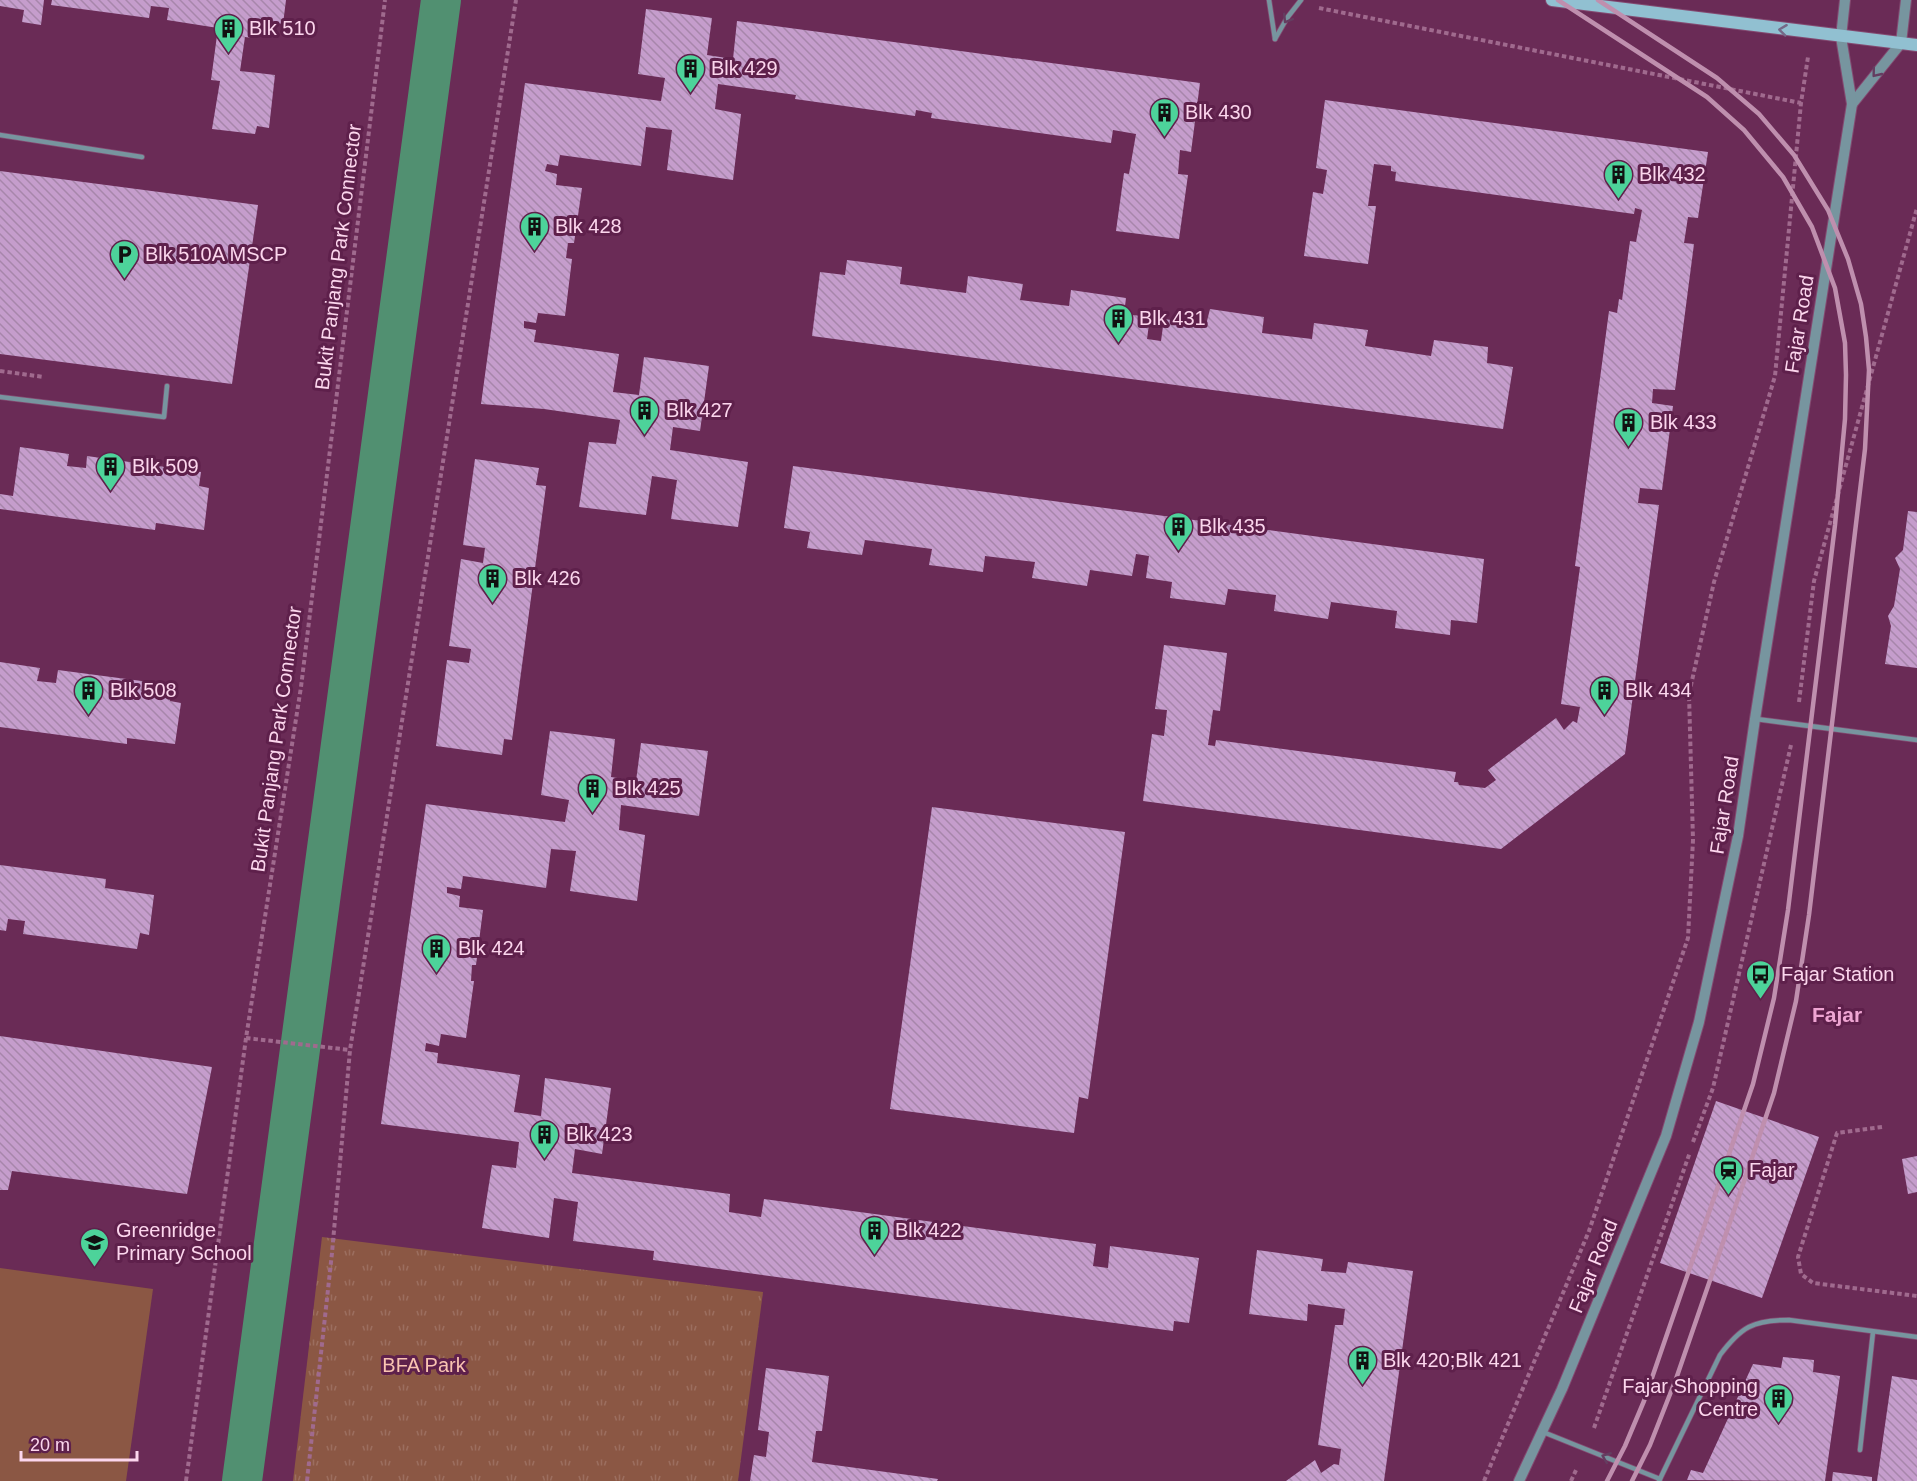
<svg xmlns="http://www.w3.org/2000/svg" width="1917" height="1481" font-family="Helvetica,sans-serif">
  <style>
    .green { fill: #8b5744 }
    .park { fill: url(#park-tufts) }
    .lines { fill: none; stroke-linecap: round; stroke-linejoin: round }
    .canal { stroke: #519071; stroke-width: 40 }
    .building { fill: url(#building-back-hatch) }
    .service-casing { stroke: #844a71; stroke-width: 6 }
    .tertiary-casing { stroke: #844a71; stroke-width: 12 }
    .secondary-casing { stroke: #844a71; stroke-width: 14 }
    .path { stroke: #a06a8e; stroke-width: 4; stroke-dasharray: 4.5 3; stroke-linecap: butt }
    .service { stroke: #77959f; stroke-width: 4.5 }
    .tertiary { stroke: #77959f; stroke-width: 10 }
    .secondary { stroke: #91c0d1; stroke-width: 12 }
    .rail { stroke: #bf8fae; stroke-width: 4.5 }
    .oneway { stroke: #643d60 }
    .oneway2 { stroke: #756887 }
    .labels { text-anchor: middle; stroke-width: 6; stroke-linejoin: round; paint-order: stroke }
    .poi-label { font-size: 20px; fill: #fcd6ed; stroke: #5e204b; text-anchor: start }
    .street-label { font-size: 20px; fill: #fcd6ed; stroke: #5e204b }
    .park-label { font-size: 20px; fill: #f9c4b1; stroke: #5e204b }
    .neighbourhood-label { font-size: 21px; font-weight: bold; fill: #efa5d3; stroke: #5e204b }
  </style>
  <defs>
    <pattern id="park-tufts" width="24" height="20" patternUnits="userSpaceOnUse" patternTransform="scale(1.5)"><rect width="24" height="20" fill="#8b5744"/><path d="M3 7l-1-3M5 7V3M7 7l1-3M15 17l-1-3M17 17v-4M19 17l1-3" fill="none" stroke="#9c6e5f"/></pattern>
    <pattern id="building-back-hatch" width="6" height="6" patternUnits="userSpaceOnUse" patternTransform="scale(1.5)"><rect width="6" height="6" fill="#c59dcc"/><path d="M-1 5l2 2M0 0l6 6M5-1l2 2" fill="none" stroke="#a786ab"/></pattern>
  </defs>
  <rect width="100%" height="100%" fill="#6a2b56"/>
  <!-- green -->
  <polygon class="green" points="0,1268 153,1289 126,1481 0,1481"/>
  <!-- park -->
  <polygon class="park" points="322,1237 763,1292 738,1481 293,1481"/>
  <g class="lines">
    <!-- canal -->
    <polyline class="canal" points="242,1481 441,0"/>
  </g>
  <!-- building -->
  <g class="building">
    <polygon points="0,0 44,0 41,25 22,22 24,10 0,6"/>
    <polygon points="52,0 286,0 283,24 271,22 269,31 253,29 252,38 245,37 240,71 275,75 269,128 257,126 255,134 212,129 220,81 211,80 218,28 167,20 169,8 151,6 149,18 51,5"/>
    <polygon points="646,9 712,18 707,55 733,59 737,21 1200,83 1191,152 1180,150 1178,174 1188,175 1179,239 1116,231 1124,173 1129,174 1136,134 1113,130 1111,143 931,118 932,113 916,110 915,116 795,99 796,95 718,84 715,109 741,114 733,180 667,170 672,130 646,127 641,166 560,155 558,166 547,164 545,171 557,174 556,185 582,188 574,243 568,243 566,258 572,259 565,316 538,313 536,323 524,321 524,328 536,330 534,342 619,354 613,392 639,395 644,357 709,366 700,431 673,427 670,450 748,462 738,527 671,519 677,480 652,476 646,515 579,507 589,442 616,444 620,420 544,409 481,404 525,83 661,101 665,78 638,74"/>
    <polygon points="1325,100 1708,152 1698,218 1688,217 1684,243 1694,244 1675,390 1653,389 1652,403 1673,406 1662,490 1640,488 1638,503 1659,505 1625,754 1501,849 1143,801 1152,734 1164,736 1167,710 1155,709 1164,645 1227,653 1220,711 1213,710 1208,745 1215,746 1216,740 1456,772 1454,782 1458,782 1459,785 1485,788 1496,780 1488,770 1556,718 1564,730 1573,721 1577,723 1580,707 1561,704 1580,567 1575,566 1609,311 1617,313 1619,299 1622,300 1630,241 1636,242 1642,210 1635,208 1634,214 1395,181 1396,172 1391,171 1391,166 1374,164 1368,206 1376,206 1368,264 1304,256 1313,192 1323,194 1327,170 1316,168"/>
    <polygon points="0,171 258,205 232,384 0,354"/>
    <polygon points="847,260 902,267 900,284 966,293 968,276 1023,284 1020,300 1069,306 1071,290 1126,298 1124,314 1150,317 1147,339 1161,341 1164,319 1206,325 1210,309 1264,317 1262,333 1312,339 1314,323 1368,330 1365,346 1431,356 1434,340 1488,347 1487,363 1513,367 1503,429 812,336 820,272 845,275"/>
    <polygon points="20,447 69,454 67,466 86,468 87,456 201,472 199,486 209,488 204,530 156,523 155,530 0,509 0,494 13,496"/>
    <polygon points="475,459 539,468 536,485 546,486 512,740 504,739 502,755 436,746 447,660 469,663 471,649 449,646 461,559 483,563 485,548 463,545"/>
    <polygon points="793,466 1484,559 1477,623 1451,620 1450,635 1395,628 1397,611 1331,602 1328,619 1274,611 1276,595 1228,589 1225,605 1170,598 1172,582 1146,578 1149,556 1136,554 1132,576 1090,570 1087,586 1032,578 1035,562 985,556 983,572 929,565 932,549 865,540 862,555 807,548 810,532 784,528"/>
    <polygon points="1908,511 1917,512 1917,668 1885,664 1891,626 1888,616 1894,606 1900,569 1895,558 1903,550"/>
    <polygon points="0,662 40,668 37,681 56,683 58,670 172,685 170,701 181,703 175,744 127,738 127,744 0,727"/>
    <polygon points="550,731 615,739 611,777 636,781 641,743 708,751 699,816 621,805 619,830 645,835 637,901 570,891 576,851 551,849 546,888 463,876 461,889 447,887 447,893 460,896 459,907 483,910 476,965 472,965 471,981 474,981 466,1038 441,1034 439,1046 426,1043 425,1051 438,1053 437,1063 520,1075 514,1112 541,1116 545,1078 611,1088 602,1154 575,1149 572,1173 730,1194 729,1212 761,1217 764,1199 1096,1244 1093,1266 1108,1268 1110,1246 1199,1258 1189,1323 1174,1321 1173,1331 653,1260 654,1251 573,1241 578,1202 554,1198 549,1238 482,1228 492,1165 516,1168 519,1142 381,1124 426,804 565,822 569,800 541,795"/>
    <polygon points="932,807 1125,832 1088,1099 1079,1097 1074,1133 890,1109"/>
    <polygon points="0,865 106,879 105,888 154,895 149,935 140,933 137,949 23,934 25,921 8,919 6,931 0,930"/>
    <polygon points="0,1036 212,1067 187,1194 12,1171 8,1190 0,1190"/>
    <polygon points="1716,1101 1819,1137 1762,1298 1660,1263"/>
    <polygon points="1917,1156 1917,1192 1908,1194 1902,1159"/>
    <polygon points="1257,1250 1323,1259 1321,1271 1346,1273 1348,1262 1413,1271 1384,1481 1286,1481 1315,1460 1321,1473 1334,1464 1339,1465 1341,1449 1318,1445 1335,1325 1343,1325 1345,1309 1308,1304 1307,1321 1249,1314"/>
    <polygon points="1783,1357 1814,1360 1813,1372 1840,1376 1825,1481 1687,1480 1691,1470 1703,1473 1753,1364 1781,1368"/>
    <polygon points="766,1368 829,1376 822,1431 816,1431 812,1462 938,1479 937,1481 750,1481 754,1455 766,1457 769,1432 758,1430"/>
    <polygon points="1892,1376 1917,1380 1917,1481 1877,1481"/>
    <polygon points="1833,1472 1872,1477 1872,1481 1832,1481"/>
  </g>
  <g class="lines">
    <defs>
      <g id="service">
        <polyline points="1269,0 1275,39"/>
        <polyline points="1275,39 1287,18 1301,0"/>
        <polyline points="0,135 142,157"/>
        <polyline points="0,397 164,417 167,386"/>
        <polyline points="1756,719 1917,740"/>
        <polyline points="1543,1432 1660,1479"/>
        <polyline points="1860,1450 1873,1332"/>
        <path d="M1659,1481L1720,1355C1741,1327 1753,1320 1789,1320L1917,1337"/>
      </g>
      <g id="tertiary">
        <polyline points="1852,104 1901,43 1906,0"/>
        <polyline points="1519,1481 1562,1389 1666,1136 1699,1022 1738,836 1755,719 1852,104 1841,37 1845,0"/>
      </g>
      <polyline id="secondary" points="1552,0 1917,45"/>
    </defs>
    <!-- service casing -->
    <use href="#service" class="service-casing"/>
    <!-- tertiary casing -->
    <use href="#tertiary" class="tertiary-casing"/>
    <!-- secondary casing -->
    <use href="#secondary" class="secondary-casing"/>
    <!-- path -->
    <g class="path">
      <polyline points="1319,8 1801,103"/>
      <polyline points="0,371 44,377"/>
      <polyline points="1799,702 1814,581 1917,208"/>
      <polyline points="246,1038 350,1050"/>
      <polyline points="1882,1127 1837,1133 1798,1257 1801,1274 1813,1283 1917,1296"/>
      <polyline points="1693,1142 1713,1088 1791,745"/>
      <polyline points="1594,1428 1690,1152"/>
      <polyline points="186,1481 246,1038 301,687 385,0"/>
      <polyline points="307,1481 332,1253 350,1050 516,0"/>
      <polyline points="1484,1481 1589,1231 1688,938 1693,840 1689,694 1714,582 1775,376 1801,103 1808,57"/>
      <polyline points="1571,1481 1577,1468"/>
    </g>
    <!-- service -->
    <use href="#service" class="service"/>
    <!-- tertiary -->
    <use href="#tertiary" class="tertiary"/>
    <!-- secondary -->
    <use href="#secondary" class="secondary"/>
    <!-- rail -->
    <g class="rail">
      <polyline points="1558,0 1707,97 1744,130 1783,177 1812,227 1835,288 1845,343 1846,375 1845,419 1835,525 1788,910 1774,998 1753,1084 1715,1195 1644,1401 1625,1446 1607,1481"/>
      <polyline points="1598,0 1717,78 1759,114 1794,155 1828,210 1848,259 1861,304 1866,337 1869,370 1865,449 1809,915 1796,1001 1774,1093 1739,1196 1676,1379 1650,1445 1632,1481"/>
    </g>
  </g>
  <!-- one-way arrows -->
  <defs><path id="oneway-chevron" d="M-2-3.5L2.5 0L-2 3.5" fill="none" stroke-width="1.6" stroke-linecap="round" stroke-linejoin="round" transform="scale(1.5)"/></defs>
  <g class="oneway">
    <use href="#oneway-chevron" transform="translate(1287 19) rotate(122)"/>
    <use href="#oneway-chevron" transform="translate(1876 73) rotate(129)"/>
    <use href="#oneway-chevron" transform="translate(1606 1457) rotate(-158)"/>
  </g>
  <use class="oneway2" href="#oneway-chevron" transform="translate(1783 30) rotate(-173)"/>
  <!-- icons -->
  <defs>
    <symbol id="building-pin" viewBox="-11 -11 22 30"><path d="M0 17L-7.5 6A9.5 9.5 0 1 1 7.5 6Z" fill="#4dd39a" stroke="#5e204b"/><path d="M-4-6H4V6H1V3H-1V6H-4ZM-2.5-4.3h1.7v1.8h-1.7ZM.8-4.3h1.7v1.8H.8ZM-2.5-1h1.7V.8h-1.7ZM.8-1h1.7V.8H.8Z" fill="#111"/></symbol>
    <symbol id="parking-pin" viewBox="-11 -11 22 30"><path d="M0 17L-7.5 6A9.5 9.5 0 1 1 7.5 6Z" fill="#4dd39a" stroke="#5e204b"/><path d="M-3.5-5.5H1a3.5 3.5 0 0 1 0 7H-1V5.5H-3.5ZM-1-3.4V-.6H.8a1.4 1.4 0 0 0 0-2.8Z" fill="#111"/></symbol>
    <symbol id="bus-pin" viewBox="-11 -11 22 30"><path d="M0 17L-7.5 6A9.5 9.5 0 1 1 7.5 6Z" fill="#4dd39a" stroke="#5e204b"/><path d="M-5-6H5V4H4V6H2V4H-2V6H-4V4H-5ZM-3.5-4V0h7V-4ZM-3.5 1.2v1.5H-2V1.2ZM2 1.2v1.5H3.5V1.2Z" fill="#111"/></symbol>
    <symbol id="station-pin" viewBox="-11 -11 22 30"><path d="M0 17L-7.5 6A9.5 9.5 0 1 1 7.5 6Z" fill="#4dd39a" stroke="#5e204b"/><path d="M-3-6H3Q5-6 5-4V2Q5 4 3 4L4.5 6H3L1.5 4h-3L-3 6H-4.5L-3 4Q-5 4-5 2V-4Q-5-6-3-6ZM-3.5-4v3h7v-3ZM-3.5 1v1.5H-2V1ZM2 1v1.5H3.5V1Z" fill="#111"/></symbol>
    <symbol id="school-pin" viewBox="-11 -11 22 30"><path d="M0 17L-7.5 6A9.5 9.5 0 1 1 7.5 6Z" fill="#4dd39a" stroke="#5e204b"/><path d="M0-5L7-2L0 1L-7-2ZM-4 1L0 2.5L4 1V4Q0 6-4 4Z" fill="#111"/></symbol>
  </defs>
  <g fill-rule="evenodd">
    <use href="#building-pin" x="212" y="12" width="33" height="45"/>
    <use href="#building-pin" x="674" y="52" width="33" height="45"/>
    <use href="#building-pin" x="1148" y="96" width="33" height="45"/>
    <use href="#building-pin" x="1602" y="158" width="33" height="45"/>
    <use href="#building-pin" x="518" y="210" width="33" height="45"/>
    <use href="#parking-pin" x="108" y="238" width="33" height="45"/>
    <use href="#building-pin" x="1102" y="302" width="33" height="45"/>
    <use href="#building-pin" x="628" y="394" width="33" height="45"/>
    <use href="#building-pin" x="1612" y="406" width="33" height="45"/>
    <use href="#building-pin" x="94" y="450" width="33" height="45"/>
    <use href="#building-pin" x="1162" y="510" width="33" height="45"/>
    <use href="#building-pin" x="476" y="562" width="33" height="45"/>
    <use href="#building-pin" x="72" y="674" width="33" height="45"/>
    <use href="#building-pin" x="1588" y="674" width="33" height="45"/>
    <use href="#building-pin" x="576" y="772" width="33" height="45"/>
    <use href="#building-pin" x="420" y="932" width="33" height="45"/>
    <use href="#bus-pin" x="1744" y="958" width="33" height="45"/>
    <use href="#building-pin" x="528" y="1118" width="33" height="45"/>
    <use href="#station-pin" x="1712" y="1154" width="33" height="45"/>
    <use href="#building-pin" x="858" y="1214" width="33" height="45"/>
    <use href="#school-pin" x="78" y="1226" width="33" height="45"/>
    <use href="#building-pin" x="1346" y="1344" width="33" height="45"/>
    <use href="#building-pin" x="1762" y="1382" width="33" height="45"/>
  </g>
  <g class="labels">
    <!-- poi labels -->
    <g class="poi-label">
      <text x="249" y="35">Blk 510</text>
      <text x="711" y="75">Blk 429</text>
      <text x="1185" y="119">Blk 430</text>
      <text x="1639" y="181">Blk 432</text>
      <text x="555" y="233">Blk 428</text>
      <text x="145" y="261">Blk 510A MSCP</text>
      <text x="1139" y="325">Blk 431</text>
      <text x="666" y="417">Blk 427</text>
      <text x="1650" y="429">Blk 433</text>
      <text x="132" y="473">Blk 509</text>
      <text x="1199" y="533">Blk 435</text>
      <text x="514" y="585">Blk 426</text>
      <text x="110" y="697">Blk 508</text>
      <text x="1625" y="697">Blk 434</text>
      <text x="614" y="795">Blk 425</text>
      <text x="458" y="955">Blk 424</text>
      <text x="1781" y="981">Fajar Station</text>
      <text x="566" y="1141">Blk 423</text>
      <text x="1749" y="1177">Fajar</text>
      <text x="116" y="1237">Greenridge<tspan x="116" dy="23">Primary School</tspan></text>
      <text x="895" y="1237">Blk 422</text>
      <text x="1383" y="1367">Blk 420;Blk 421</text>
      <text x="1758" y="1393" text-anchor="end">Fajar Shopping<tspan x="1758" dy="23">Centre</tspan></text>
    </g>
    <!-- street labels -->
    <g class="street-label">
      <text transform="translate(338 257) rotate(-83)" y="7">Bukit Panjang Park Connector</text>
      <text transform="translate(1799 324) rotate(-81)" y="7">Fajar Road</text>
      <text transform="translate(276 739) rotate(-82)" y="7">Bukit Panjang Park Connector</text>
      <text transform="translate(1724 805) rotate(-81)" y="7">Fajar Road</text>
      <text transform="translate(1593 1266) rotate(-68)" y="7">Fajar Road</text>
    </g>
    <!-- park labels -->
    <g class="park-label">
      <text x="424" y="1372">BFA Park</text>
    </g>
    <!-- neighbourhood labels -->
    <g class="neighbourhood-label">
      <text x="1837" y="1022">Fajar</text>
    </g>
  </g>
  <!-- scale -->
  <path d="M21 1451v9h116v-9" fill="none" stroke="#fcd6ed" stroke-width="3"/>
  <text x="30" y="1451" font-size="18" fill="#fcd6ed" stroke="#5e204b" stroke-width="4.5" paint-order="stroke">20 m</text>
</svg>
